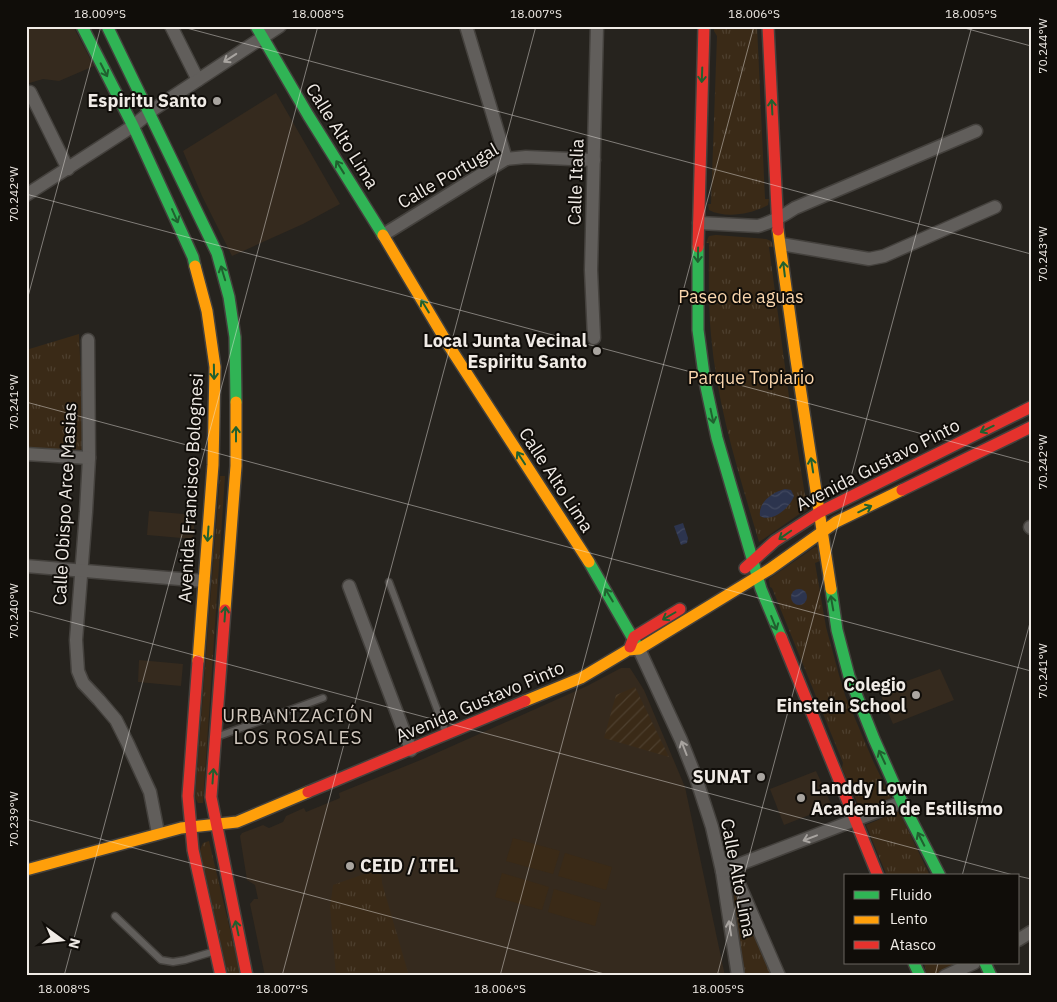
<svg xmlns="http://www.w3.org/2000/svg" width="1057" height="1002" font-family="'IBM Plex Sans',sans-serif">
  <style>
    .built { fill: #352a1e }
    .grass { fill: url(#grass-tufts) }
    .garden { fill: url(#garden-furrows) }
    .pitch { fill: #3a2a17 }
    .water { fill: url(#water-waves) }
    .lines { fill: none; stroke-linecap: round; stroke-linejoin: round }
    .lane-casing { stroke: #44413d; stroke-width: 9 }
    .street-casing { stroke: #44413d; stroke-width: 15 }
    .fast-casing { stroke: #44413d; stroke-width: 14 }
    .slow-casing { stroke: #44413d; stroke-width: 14 }
    .jam-casing { stroke: #44413d; stroke-width: 14 }
    .lane { stroke: #615e5b; stroke-width: 6 }
    .street { stroke: #615e5b; stroke-width: 12 }
    .fast { stroke: #30b455; stroke-width: 11 }
    .slow { stroke: #ff9f0a; stroke-width: 11 }
    .jam { stroke: #e5322d; stroke-width: 11 }
    .oneway { stroke: #a8a4a0 }
    .oneway2 { stroke: #20602f }
    .ticks { fill: none; stroke: #f0ebe6; stroke-width: 1; stroke-opacity: 0.45 }
    .poi-dot { fill: #a9a5a0; stroke: #100d09; stroke-width: 2 }
    .labels { text-anchor: middle; stroke-width: 4; stroke-linejoin: round; paint-order: stroke }
    .poi-label { font-size: 18px; font-weight: bold; fill: #f0ebe6; stroke: #100d09; text-anchor: end }
    .street-label { font-size: 18px; fill: #f0ebe6; stroke: #100d09 }
    .park-label { font-size: 18px; fill: #fad6ad; stroke: #100d09 }
    .neighbourhood-label { font-size: 19px; letter-spacing: 1px; fill: #d2c9bf; stroke: #100d09 }
    .neatline { fill: none; stroke: #f0ebe6; stroke-width: 2 }
    .ticks-label { font-size: 12px; text-anchor: middle; fill: #f0ebe6 }
  </style>
  <defs>
    <pattern id="grass-tufts" width="24" height="20" patternUnits="userSpaceOnUse" patternTransform="scale(1.25)"><rect width="24" height="20" fill="#3a2a17"/><path d="M3 7l-1-3M5 7V3M7 7l1-3M15 17l-1-3M17 17v-4M19 17l1-3" fill="none" stroke="#4d3f2e"/></pattern>
    <pattern id="garden-furrows" width="10" height="10" patternUnits="userSpaceOnUse" patternTransform="scale(1.25)"><rect width="10" height="10" fill="#3a2a17"/><path d="M-1 1l2-2M0 10L10 0M9 11l2-2" fill="none" stroke="#4d3f2e"/></pattern>
    <pattern id="water-waves" width="16" height="10" patternUnits="userSpaceOnUse" patternTransform="scale(1.25)"><rect width="16" height="10" fill="#2c344e"/><path d="M0 5q4-4 8 0t8 0" fill="none" stroke="#41485f"/></pattern>
  </defs>
  <rect width="100%" height="100%" fill="#26231e"/>
  <!-- built -->
  <g class="built">
    <polygon points="26,26 73,26 94,66 59,81 43,79 26,84"/>
    <polygon points="276,93 340,204 303,224 232,256 202,196 183,151"/>
    <polygon points="149,511 195,515 193,539 147,535"/>
    <polygon points="139,660 183,664 181,686 138,682"/>
    <polygon points="621,668 630,668 644,690 685,787 725,976 265,976 250,904 254,899 258,899 255,885 247,880 240,836 242,833 263,825 269,828 283,822 286,816 304,808 306,812 340,798 339,793 423,759 587,686"/>
    <polygon points="940,669 954,700 893,724 879,691"/>
    <polygon points="816,771 832,806 784,825 770,789"/>
  </g>
  <!-- grass -->
  <g class="grass">
    <path d="M714,26H757L765,199H769L768,205C752,214 726,219 709,210L708,204H711L717,36L714,31Z"/>
    <path d="M716,235L766,239L771,241L774,247H769L789,397L805,495H807L808,508L759,542C739,474 717,406 711,335C708,304 709,274 709,243H706L709,236Z"/>
    <polygon points="79,334 84,447 78,452 26,449 26,350"/>
    <polygon points="220,476 225,476 203,803 198,803 195,797"/>
    <polygon points="815,547 818,548 820,561 815,563 826,627 839,675 845,695 873,761 891,798 861,811 842,768 843,763 772,588 770,587 769,579"/>
    <polygon points="899,811 930,876 887,876 866,825"/>
    <polygon points="209,841 241,976 228,976 200,850 203,843"/>
    <polygon points="381,868 382,883 409,976 336,976 330,907 333,885"/>
    <polygon points="737,892 775,976 745,976 734,901 734,893"/>
    <polygon points="924,963 955,963 934,976 927,976"/>
  </g>
  <!-- garden -->
  <polygon class="garden" points="635,687 669,757 604,738 616,695"/>
  <!-- pitch -->
  <g class="pitch">
    <polygon points="513,838 560,851 553,874 506,861"/>
    <polygon points="565,853 612,867 606,890 558,876"/>
    <polygon points="502,873 549,887 542,910 495,897"/>
    <polygon points="554,889 601,903 595,926 548,912"/>
  </g>
  <!-- water -->
  <g class="water">
    <path d="M785,489L791,490L794,496C790,508 772,523 760,516C758,502 773,492 785,489Z"/>
    <polygon points="683,523 688,538 687,543 681,545 674,526"/>
    <circle cx="799" cy="597" r="8"/>
  </g>
  <g class="lines">
    <defs>
      <g id="lane">
        <polyline points="389,582 446,733"/>
        <polyline points="219,736 323,698"/>
        <polyline points="115,916 161,960 173,962 185,960 212,952"/>
      </g>
      <g id="street">
        <polyline points="171,26 198,80"/>
        <polyline points="466,26 506,159"/>
        <polyline points="26,94 30,92 68,169"/>
        <polyline points="26,195 133,126 154,109 280,26"/>
        <path d="M699,223L758,226C773,222 783,216 795,208L976,131"/>
        <polyline points="383,235 506,159 526,157 594,160"/>
        <polyline points="781,244 869,259 884,256 995,207"/>
        <polyline points="594,338 591,270 597,26"/>
        <polyline points="88,340 89,458 86,512 76,640 78,671 83,683 99,700 116,720 127,742 150,792 158,833"/>
        <polyline points="26,454 89,458"/>
        <polyline points="1030,527 1031,528"/>
        <polyline points="26,566 204,581"/>
        <polyline points="349,586 411,750"/>
        <polyline points="639,649 681,740 696,778 712,827 722,871 738,976"/>
        <polyline points="729,861 779,976"/>
        <polyline points="722,871 902,802"/>
        <polyline points="1018,940 1031,932"/>
        <polyline points="945,976 974,963"/>
      </g>
      <g id="fast">
        <polyline points="82,26 133,126 193,257 195,266"/>
        <polyline points="107,26 217,253 229,297 235,337 236,402"/>
        <polyline points="256,26 308,115 383,235"/>
        <polyline points="698,247 698,330 705,382 717,438 761,589 781,637"/>
        <polyline points="589,562 639,649"/>
        <polyline points="831,589 837,630 849,676 874,739 902,802 940,876"/>
        <polyline points="914,963 920,976"/>
        <polyline points="985,963 991,976"/>
      </g>
      <g id="slow">
        <polyline points="778,230 796,360 831,589"/>
        <polyline points="383,235 449,346 589,562"/>
        <polyline points="195,266 207,311 215,367 213,465 198,661"/>
        <polyline points="225,610 236,466 236,402"/>
        <polyline points="525,701 581,678 628,650 639,649 770,569 836,522 902,490"/>
        <polyline points="26,870 181,828 237,822 308,792"/>
      </g>
      <g id="jam">
        <polyline points="768,26 778,230"/>
        <polyline points="698,247 704,26"/>
        <polyline points="902,490 1031,427"/>
        <polyline points="745,568 775,541 820,512 1031,407"/>
        <polyline points="225,610 211,797 247,976"/>
        <polyline points="781,637 878,876"/>
        <polyline points="630,647 634,637 680,609"/>
        <polyline points="198,661 188,796 193,850 221,976"/>
        <polyline points="308,792 525,701"/>
      </g>
    </defs>
    <!-- lane casing -->
    <use href="#lane" class="lane-casing"/>
    <!-- street casing -->
    <use href="#street" class="street-casing"/>
    <!-- fast casing -->
    <use href="#fast" class="fast-casing"/>
    <!-- slow casing -->
    <use href="#slow" class="slow-casing"/>
    <!-- jam casing -->
    <use href="#jam" class="jam-casing"/>
    <!-- lane -->
    <use href="#lane" class="lane"/>
    <!-- street -->
    <use href="#street" class="street"/>
    <!-- fast -->
    <use href="#fast" class="fast"/>
    <!-- slow -->
    <use href="#slow" class="slow"/>
    <!-- jam -->
    <use href="#jam" class="jam"/>
  </g>
  <!-- one-way arrows -->
  <defs><path id="oneway-shaft" d="M-6 0H5M1.5-3L5.5 0L1.5 3" fill="none" stroke-width="1.6" stroke-linecap="round" stroke-linejoin="round" transform="scale(1.25)"/></defs>
  <g class="oneway">
    <use href="#oneway-shaft" transform="translate(230 58) rotate(147)"/>
    <use href="#oneway-shaft" transform="translate(684 748) rotate(-111)"/>
    <use href="#oneway-shaft" transform="translate(810 838) rotate(159)"/>
    <use href="#oneway-shaft" transform="translate(730 928) rotate(-99)"/>
  </g>
  <g class="oneway2">
    <use href="#oneway-shaft" transform="translate(104 70) rotate(63)"/>
    <use href="#oneway-shaft" transform="translate(702 75) rotate(92)"/>
    <use href="#oneway-shaft" transform="translate(772 107) rotate(-93)"/>
    <use href="#oneway-shaft" transform="translate(340 167) rotate(-122)"/>
    <use href="#oneway-shaft" transform="translate(175 216) rotate(66)"/>
    <use href="#oneway-shaft" transform="translate(698 255) rotate(91)"/>
    <use href="#oneway-shaft" transform="translate(784 269) rotate(-97)"/>
    <use href="#oneway-shaft" transform="translate(223 273) rotate(-107)"/>
    <use href="#oneway-shaft" transform="translate(425 306) rotate(-121)"/>
    <use href="#oneway-shaft" transform="translate(214 372) rotate(89)"/>
    <use href="#oneway-shaft" transform="translate(712 416) rotate(78)"/>
    <use href="#oneway-shaft" transform="translate(987 429) rotate(154)"/>
    <use href="#oneway-shaft" transform="translate(236 434) rotate(-90)"/>
    <use href="#oneway-shaft" transform="translate(521 458) rotate(-123)"/>
    <use href="#oneway-shaft" transform="translate(812 465) rotate(-99)"/>
    <use href="#oneway-shaft" transform="translate(865 509) rotate(-26)"/>
    <use href="#oneway-shaft" transform="translate(208 534) rotate(94)"/>
    <use href="#oneway-shaft" transform="translate(785 535) rotate(145)"/>
    <use href="#oneway-shaft" transform="translate(609 595) rotate(-121)"/>
    <use href="#oneway-shaft" transform="translate(832 603) rotate(-100)"/>
    <use href="#oneway-shaft" transform="translate(225 614) rotate(-86)"/>
    <use href="#oneway-shaft" transform="translate(669 616) rotate(150)"/>
    <use href="#oneway-shaft" transform="translate(774 623) rotate(68)"/>
    <use href="#oneway-shaft" transform="translate(882 757) rotate(-115)"/>
    <use href="#oneway-shaft" transform="translate(213 776) rotate(-86)"/>
    <use href="#oneway-shaft" transform="translate(921 839) rotate(-117)"/>
    <use href="#oneway-shaft" transform="translate(237 928) rotate(-102)"/>
  </g>
  <!-- ticks -->
  <path class="ticks" d="M179,26L1031,254M957,26L1031,46M26,194L1031,463M26,304L101,26M26,402L1031,671M26,610L1017,876M26,819L612,976M962,876L1031,619M1018,876L1031,879M64,976L318,26M282,976L536,26M500,976L754,26M717,976L972,26M935,976L938,963"/>
  <!-- markers -->
  <g class="poi-dot">
    <circle cx="217" cy="101" r="5"/>
    <circle cx="597" cy="351" r="5"/>
    <circle cx="916" cy="695" r="5"/>
    <circle cx="761" cy="777" r="5"/>
    <circle cx="801" cy="798" r="5"/>
    <circle cx="350" cy="866" r="5"/>
  </g>
  <g class="labels">
    <!-- poi labels -->
    <g class="poi-label">
      <text x="207" y="107">Espiritu Santo</text>
      <text x="587" y="347">Local Junta Vecinal<tspan x="587" dy="21">Espiritu Santo</tspan></text>
      <text x="906" y="691">Colegio<tspan x="906" dy="21">Einstein School</tspan></text>
      <text x="751" y="783">SUNAT</text>
      <text x="811" y="794" text-anchor="start">Landdy Lowin<tspan x="811" dy="21">Academia de Estilismo</tspan></text>
      <text x="360" y="872" text-anchor="start">CEID / ITEL</text>
    </g>
    <!-- street labels -->
    <g class="street-label">
      <text transform="translate(342 136) rotate(58)" y="6">Calle Alto Lima</text>
      <text transform="translate(448 176) rotate(-30)" y="6">Calle Portugal</text>
      <text transform="translate(576 182) rotate(-88)" y="6">Calle Italia</text>
      <text transform="translate(878 465) rotate(-27)" y="6">Avenida Gustavo Pinto</text>
      <text transform="translate(556 480) rotate(57)" y="6">Calle Alto Lima</text>
      <text transform="translate(191 488) rotate(-87)" y="6">Avenida Francisco Bolognesi</text>
      <text transform="translate(65 504) rotate(-87)" y="6">Calle Obispo Arce Masias</text>
      <text transform="translate(480 702) rotate(-23)" y="6">Avenida Gustavo Pinto</text>
      <text transform="translate(738 878) rotate(79)" y="6">Calle Alto Lima</text>
    </g>
    <!-- park labels -->
    <g class="park-label">
      <text x="741" y="303">Paseo de aguas</text>
      <text x="751" y="384">Parque Topiario</text>
    </g>
    <!-- neighbourhood labels -->
    <g class="neighbourhood-label">
      <text x="298" y="722">URBANIZACIÓN<tspan x="298" dy="22">LOS ROSALES</tspan></text>
    </g>
  </g>
  <!-- border -->
  <rect width="1057" height="1002" fill="none" stroke="#100d09" stroke-width="55"/>
  <!-- legend -->
  <rect x="844" y="874" width="175" height="90" fill="#100d09" stroke="#6a6661"/>
  <rect x="854" y="891" width="25" height="8" fill="#30b455" stroke="#6a6661"/>
  <text x="890" y="900" font-size="15" fill="#f0ebe6">Fluido</text>
  <rect x="854" y="916" width="25" height="8" fill="#ff9f0a" stroke="#6a6661"/>
  <text x="890" y="924" font-size="15" fill="#f0ebe6">Lento</text>
  <rect x="854" y="941" width="25" height="8" fill="#e5322d" stroke="#6a6661"/>
  <text x="890" y="950" font-size="15" fill="#f0ebe6">Atasco</text>
  <!-- north arrow -->
  <g transform="translate(62 940) rotate(105)" stroke="#100d09" stroke-width="4" paint-order="stroke">
  <path d="M0-4L9 19L0 12L-9 19Z" fill="#f0ebe6"/>
  <text y="-8" font-size="14" font-weight="bold" text-anchor="middle" fill="#f0ebe6">N</text>
  </g>
  <rect x="28" y="28" width="1002" height="946" class="neatline"/>
  <g class="ticks-label">
    <text x="100" y="18">18.009°S</text>
    <text x="318" y="18">18.008°S</text>
    <text x="536" y="18">18.007°S</text>
    <text x="754" y="18">18.006°S</text>
    <text x="971" y="18">18.005°S</text>
    <text transform="translate(1043 46) rotate(-90)" y="4">70.244°W</text>
    <text transform="translate(14 194) rotate(-90)" y="4">70.242°W</text>
    <text transform="translate(1043 254) rotate(-90)" y="4">70.243°W</text>
    <text transform="translate(14 402) rotate(-90)" y="4">70.241°W</text>
    <text transform="translate(1043 462) rotate(-90)" y="4">70.242°W</text>
    <text transform="translate(14 611) rotate(-90)" y="4">70.240°W</text>
    <text transform="translate(1043 671) rotate(-90)" y="4">70.241°W</text>
    <text transform="translate(14 819) rotate(-90)" y="4">70.239°W</text>
    <text x="64" y="993">18.008°S</text>
    <text x="282" y="993">18.007°S</text>
    <text x="500" y="993">18.006°S</text>
    <text x="718" y="993">18.005°S</text>
  </g>
</svg>
